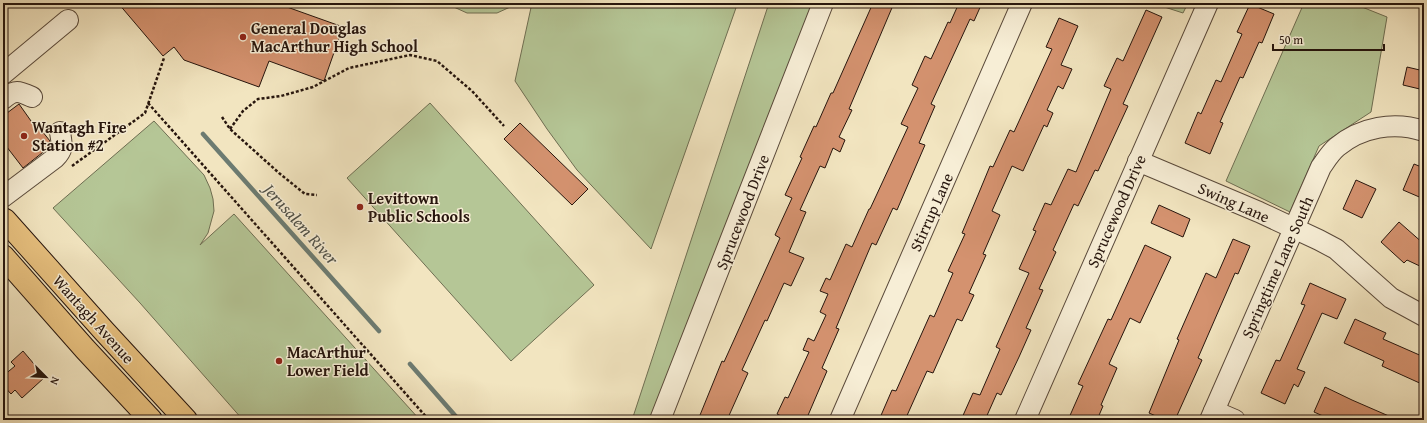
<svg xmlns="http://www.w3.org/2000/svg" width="1427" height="423" font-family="'Gentium Book Plus',serif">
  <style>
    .green { fill: #b5c696; stroke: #6e6e52 }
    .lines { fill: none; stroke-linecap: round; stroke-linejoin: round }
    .stream { stroke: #6c7b71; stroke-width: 4.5 }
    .building { fill: #d4926f; stroke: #26150d }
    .minor-casing { stroke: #59493a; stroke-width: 22 }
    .major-casing { stroke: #26150d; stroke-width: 24 }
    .path { stroke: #26150d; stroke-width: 2.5; stroke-dasharray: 3 2; stroke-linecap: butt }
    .minor { stroke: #f7eed6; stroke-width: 20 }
    .major { stroke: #e9c280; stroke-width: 22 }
    .poi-dot { fill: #8f2418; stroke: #f7eed6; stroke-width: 1.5 }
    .labels { text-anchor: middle; stroke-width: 3; stroke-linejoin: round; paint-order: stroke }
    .poi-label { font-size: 16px; font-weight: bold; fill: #26150d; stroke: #f7eed6; text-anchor: start }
    .street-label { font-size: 16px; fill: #26150d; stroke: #f7eed6 }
    .water-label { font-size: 17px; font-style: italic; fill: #4f5047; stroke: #f7eed6 }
  </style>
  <rect width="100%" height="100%" fill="#f2e5c0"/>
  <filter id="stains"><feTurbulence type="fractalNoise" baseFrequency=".005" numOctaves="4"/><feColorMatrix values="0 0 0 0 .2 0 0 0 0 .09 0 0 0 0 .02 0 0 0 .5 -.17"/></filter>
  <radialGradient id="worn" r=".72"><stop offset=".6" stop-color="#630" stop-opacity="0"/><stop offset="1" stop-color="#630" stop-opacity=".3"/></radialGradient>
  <!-- green -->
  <g class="green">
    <polygon points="445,3 519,3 497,13 467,13"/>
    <polygon points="532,3 733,3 737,5 651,249 577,170 547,129 515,81"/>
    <polygon points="769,3 821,3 658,420 632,420"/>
    <polygon points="1152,3 1188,3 1183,13"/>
    <polygon points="1304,3 1352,3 1387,17 1371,112 1319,146 1290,212 1226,181"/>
    <polygon points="430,103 594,285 511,361 347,178"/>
    <polygon points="154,121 204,175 210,188 213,199 214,211 208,233 200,245 234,214 420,420 243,420 140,303 53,208"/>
  </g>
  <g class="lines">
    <!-- stream -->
    <g class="stream">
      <polyline points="203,134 379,331"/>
      <polyline points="410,364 459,420"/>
    </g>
  </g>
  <!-- building -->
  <g class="building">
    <polygon points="118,3 289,3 287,7 343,27 324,81 269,61 259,87 184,60 174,47 163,56"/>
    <polygon points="873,3 894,3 849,109 852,110 839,137 845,140 840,152 833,148 825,168 820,166 800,210 806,212 789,252 804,258 791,286 784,283 767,321 765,320 742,370 748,373 727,420 698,420 722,361 724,362 780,238 775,235 792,198 785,195 802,158 800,157 814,126 816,127 831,93 833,93"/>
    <polygon points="959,3 982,3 974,21 970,19 931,104 935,106 919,143 925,145 897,210 893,208 876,245 872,243 852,290 836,328 839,329 822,368 827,371 806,420 789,420 777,414 785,397 788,398 809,352 803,350 808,338 814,341 826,315 820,312 828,294 820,291 826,278 830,280 846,244 852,247 869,209 870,209 908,127 901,124 918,88 912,85 925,56 931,59 948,22 950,23"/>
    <polygon points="1250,4 1274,14 1262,43 1259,42 1243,78 1240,77 1220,122 1223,123 1210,154 1185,143 1198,112 1201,114 1216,80 1221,82 1242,34 1237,32"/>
    <polygon points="1146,10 1162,17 1123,104 1128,106 1098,171 1095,170 1078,206 1074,204 1053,250 1056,252 1039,289 1043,290 1026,328 1031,330 1019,357 1001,395 997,393 985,420 961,420 973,393 980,395 1000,349 996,347 1029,273 1019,269 1036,231 1033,230 1045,203 1051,205 1068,169 1076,172 1111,89 1104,86 1117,58 1123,61"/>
    <polygon points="1059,18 1078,26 1061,65 1072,69 1063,89 1058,86 1047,110 1053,113 1047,127 1044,125 1023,171 1012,166 992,211 1000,215 983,254 986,255 969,293 974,295 962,321 957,319 933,373 927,371 905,420 879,420 892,390 896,391 930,315 934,317 953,273 948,271 965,234 962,233 978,195 990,166 993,167 1010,130 1014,132 1052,49 1046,47"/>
    <polygon points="1407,67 1424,71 1424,90 1403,85"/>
    <polygon points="19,104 36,128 38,126 50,141 50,144 47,149 23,168 3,142 3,116"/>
    <polygon points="520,123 588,189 572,205 504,139"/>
    <polygon points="1414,164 1424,168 1424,199 1403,190"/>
    <polygon points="1356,180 1376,189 1362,218 1343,209"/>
    <polygon points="1159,205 1190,219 1183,237 1151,223"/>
    <polygon points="1399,222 1424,244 1424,268 1407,260 1404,263 1381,242"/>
    <polygon points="1233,239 1250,246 1238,274 1235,273 1198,358 1202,360 1175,420 1165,420 1149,413 1179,340 1177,339 1206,273 1216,278"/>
    <polygon points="1145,245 1171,257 1140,323 1130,318 1109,364 1117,368 1101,405 1103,406 1097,420 1068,420 1083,386 1078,384 1108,319 1111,320"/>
    <polygon points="1310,283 1346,299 1337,319 1322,313 1297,369 1305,372 1298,387 1294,384 1285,404 1261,393 1276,360 1280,361 1305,305 1301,304"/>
    <polygon points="1355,319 1386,333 1383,339 1424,357 1424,385 1382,366 1384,361 1344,343"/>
    <polygon points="23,351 45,377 22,398 15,390 11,394 3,385 3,376 15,366 11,362"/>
    <polygon points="1325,387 1352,400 1398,420 1332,420 1314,412"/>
  </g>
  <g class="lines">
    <defs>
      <g id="minor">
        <polyline points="3,74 68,20"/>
        <path d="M3,99C15,89 19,91 32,97"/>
        <polyline points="1138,161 1259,212 1319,240 1336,249 1391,298 1424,316"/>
        <path d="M3,197L55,158C64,149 62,145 60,132"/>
        <polyline points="1214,411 1235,420"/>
        <polyline points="660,420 823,3"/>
        <polyline points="840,420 1022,3"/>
        <polyline points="1025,420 1208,3"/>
        <path d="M1210,420L1321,167C1326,160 1330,153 1337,147C1361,127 1394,121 1424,131"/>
      </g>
      <g id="major">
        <polyline points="3,219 5,220 104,331 186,420"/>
        <polyline points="3,256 85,349 151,420"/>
      </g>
    </defs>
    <!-- minor casing -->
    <use href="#minor" class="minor-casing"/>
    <!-- major casing -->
    <use href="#major" class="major-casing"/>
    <!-- path -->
    <g class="path">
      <polyline points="148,103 429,420"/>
      <polyline points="222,117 230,129 279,173 305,194 317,195"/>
      <polyline points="230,129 243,111 258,99 281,96 313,87 349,68 410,55 437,61 472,91 504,126"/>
      <polyline points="72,166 145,113 164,58"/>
    </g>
    <!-- minor -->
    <use href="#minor" class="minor"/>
    <!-- major -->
    <use href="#major" class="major"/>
  </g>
  <!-- markers -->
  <g class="poi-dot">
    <circle cx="243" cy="37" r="4"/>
    <circle cx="24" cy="136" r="4"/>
    <circle cx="360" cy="207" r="4"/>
    <circle cx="279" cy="361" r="4"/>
  </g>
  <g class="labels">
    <!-- poi labels -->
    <g class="poi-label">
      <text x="251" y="34">General Douglas<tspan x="251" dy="18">MacArthur High School</tspan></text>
      <text x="32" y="133">Wantagh Fire<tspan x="32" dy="18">Station #2</tspan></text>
      <text x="368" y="204">Levittown<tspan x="368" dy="18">Public Schools</tspan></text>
      <text x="287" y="358">MacArthur<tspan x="287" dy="18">Lower Field</tspan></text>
    </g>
    <!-- street labels -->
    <g class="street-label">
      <text transform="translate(1234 202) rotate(24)" y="6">Swing Lane</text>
      <text transform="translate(1116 211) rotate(-66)" y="6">Sprucewood Drive</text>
      <text transform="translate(742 212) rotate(-69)" y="6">Sprucewood Drive</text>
      <text transform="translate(931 212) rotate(-66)" y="6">Stirrup Lane</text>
      <text transform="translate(1277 267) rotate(-66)" y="6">Springtime Lane South</text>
      <text transform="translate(94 319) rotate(48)" y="6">Wantagh Avenue</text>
    </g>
    <!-- water labels -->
    <g class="water-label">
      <text transform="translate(301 224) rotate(48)" y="6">Jerusalem River</text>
    </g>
  </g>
  <!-- margin -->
  <rect width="1427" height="423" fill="none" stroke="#f2e5c0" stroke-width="16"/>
  <rect x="4" y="4" width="1419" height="415" fill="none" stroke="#26150d" stroke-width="2"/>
  <rect x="8" y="8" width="1411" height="407" fill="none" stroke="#26150d"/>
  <!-- north arrow -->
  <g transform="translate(46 377) rotate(114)" stroke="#f7eed6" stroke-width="3" paint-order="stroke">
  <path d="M0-3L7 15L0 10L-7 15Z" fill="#26150d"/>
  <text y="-6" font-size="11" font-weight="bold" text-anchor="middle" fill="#26150d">N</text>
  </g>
  <!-- scale -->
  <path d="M1273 44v6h111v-6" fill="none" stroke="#26150d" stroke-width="2"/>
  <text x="1279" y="44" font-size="12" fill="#26150d" stroke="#f7eed6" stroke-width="3" paint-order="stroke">50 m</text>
  <rect width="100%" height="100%" filter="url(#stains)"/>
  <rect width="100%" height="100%" fill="url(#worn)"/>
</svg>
